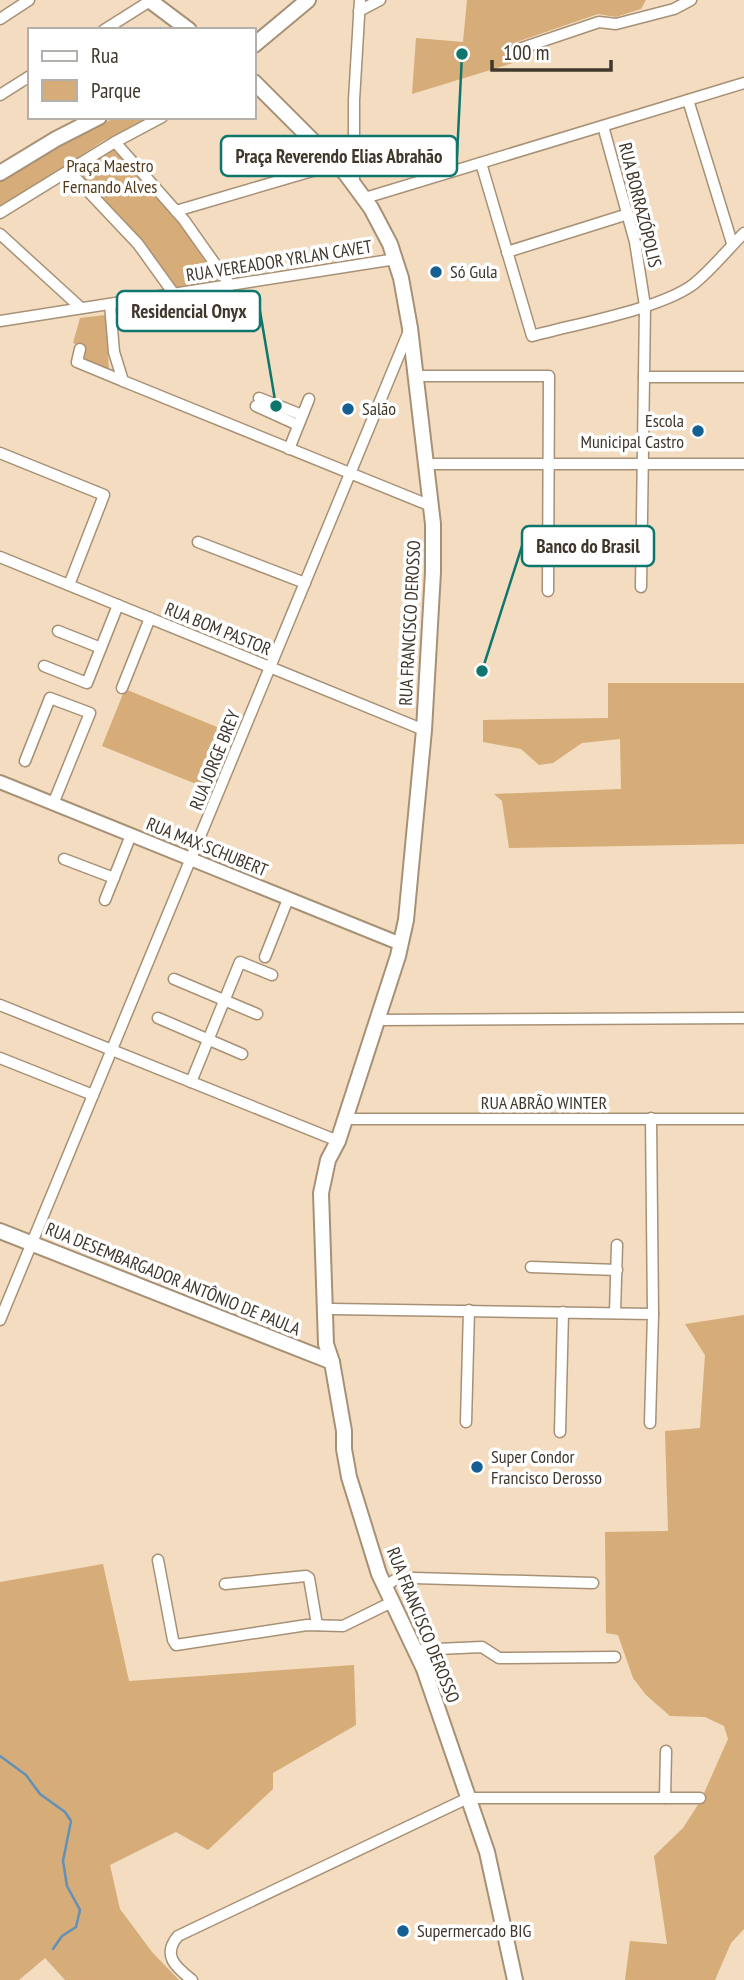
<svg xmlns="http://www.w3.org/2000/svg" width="744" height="1980" font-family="'PT Sans Narrow',sans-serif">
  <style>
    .green { fill: #d6ac78 }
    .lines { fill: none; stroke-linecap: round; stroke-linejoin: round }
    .stream { stroke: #6291b7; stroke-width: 2.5 }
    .minor-casing { stroke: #a79176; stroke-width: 13 }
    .tertiary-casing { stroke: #a79176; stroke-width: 16 }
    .secondary-casing { stroke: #a79176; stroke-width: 18 }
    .minor { stroke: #fff; stroke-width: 10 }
    .tertiary { stroke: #fff; stroke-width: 12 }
    .secondary { stroke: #fff; stroke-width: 14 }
    .poi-dot { fill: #165f93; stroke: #fff; stroke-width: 2.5 }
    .labels { text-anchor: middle; stroke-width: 7; stroke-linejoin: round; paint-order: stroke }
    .park-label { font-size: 18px; fill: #533b1c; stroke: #fff }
    .street-label { font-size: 18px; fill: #40372c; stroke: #fff }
    .poi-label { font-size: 18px; fill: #40372c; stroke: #fff; text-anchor: start }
    .leader { fill: none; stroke: #0f766e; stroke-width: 2.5 }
    .callout-dot { fill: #0f766e; stroke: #fff; stroke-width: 2.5 }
    .callout { fill: #fff; stroke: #0f766e; stroke-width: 2.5 }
    .callout-label { font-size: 19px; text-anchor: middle; font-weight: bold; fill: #40372c }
  </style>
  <rect width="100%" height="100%" fill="#f3dcbf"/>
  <!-- green -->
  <g class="green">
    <polygon points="467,0 646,0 641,9 616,17 598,14 508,45 513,63 412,94 416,38 463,42"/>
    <polygon points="117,117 154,117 103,141 0,210 0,182 86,131"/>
    <polygon points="114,146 173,214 221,284 178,290 141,242 75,172"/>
    <polygon points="106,315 109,371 84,360 85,347 73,343 80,318"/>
    <polygon points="608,683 744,683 744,844 509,848 502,801 494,794 621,789 620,739 582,743 553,763 539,765 521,749 483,742 483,720 608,718"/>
    <polygon points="125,689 229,732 206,788 102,746"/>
    <polygon points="744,1315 744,1929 731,1943 715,1980 625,1980 630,1941 667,1944 654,1856 683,1828 701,1800 728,1739 724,1726 705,1717 670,1716 646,1695 633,1678 618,1635 606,1633 605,1532 668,1531 665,1431 700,1428 705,1355 685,1324"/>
    <polygon points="103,1564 129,1681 354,1665 356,1725 273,1773 273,1789 208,1850 176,1832 110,1865 120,1909 152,1952 179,1980 65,1980 45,1958 19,1980 0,1980 0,1582"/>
  </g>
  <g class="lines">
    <!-- stream -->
    <polyline class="stream" points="0,1756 26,1775 40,1794 65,1812 71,1821 63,1861 67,1886 80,1910 76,1927 62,1936 53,1949"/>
    <defs>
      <g id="minor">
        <polyline points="359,11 380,0"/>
        <polyline points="0,19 29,0"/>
        <polyline points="104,30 150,1"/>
        <polyline points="516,50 599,22 616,24 674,9 691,0"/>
        <polyline points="0,95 30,76"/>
        <polyline points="688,100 732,243"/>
        <polyline points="603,126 635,242 645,306 641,587"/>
        <polyline points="115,142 184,220 230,285"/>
        <path d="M481,163L532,336C575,324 656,310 691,286C707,275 729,248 744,233"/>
        <polyline points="69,171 138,244 174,294"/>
        <polyline points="354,183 354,100 360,0"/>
        <polyline points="365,198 744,83"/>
        <polyline points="176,211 336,164"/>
        <polyline points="0,213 115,142 162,117"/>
        <polyline points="0,234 81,308"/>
        <polyline points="507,252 628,214"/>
        <polyline points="110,304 114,352 123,381 431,506"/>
        <polyline points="0,321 396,259"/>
        <polyline points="80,349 77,362 123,381"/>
        <polyline points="416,376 549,376 548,591"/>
        <polyline points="644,377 744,377"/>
        <polyline points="259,398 302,415"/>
        <polyline points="256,406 298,425"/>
        <polyline points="289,449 309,399"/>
        <polyline points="0,453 104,495 69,585"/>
        <polyline points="426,464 744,464"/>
        <polyline points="198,542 305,583"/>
        <polyline points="0,557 424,730"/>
        <polyline points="58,631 101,648"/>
        <polyline points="44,666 87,683 118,605"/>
        <polyline points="122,688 150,618"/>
        <polyline points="25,761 50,698 90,713 53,804"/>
        <polyline points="64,859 114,878"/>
        <polyline points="105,900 131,835"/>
        <polyline points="265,957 288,899"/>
        <polyline points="174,979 257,1014"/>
        <polyline points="0,1005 338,1141"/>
        <polyline points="158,1018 242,1054"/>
        <polyline points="377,1020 744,1018"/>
        <polyline points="0,1058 93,1095"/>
        <polyline points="191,1082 240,962 272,975"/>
        <polyline points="345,1119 744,1119"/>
        <polyline points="531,1267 617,1270"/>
        <polyline points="332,1309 653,1314"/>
        <polyline points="615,1313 617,1245"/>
        <polyline points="0,1320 409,331"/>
        <polyline points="466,1422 469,1310"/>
        <polyline points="650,1423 653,1314 651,1118"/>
        <polyline points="560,1432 563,1312"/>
        <polyline points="158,1560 173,1640 176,1645 307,1625 343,1626 392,1602"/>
        <polyline points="225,1584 306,1576 309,1578 317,1625"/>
        <polyline points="385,1586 398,1578 414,1578 593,1583"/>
        <polyline points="415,1650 482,1647 499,1658 615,1657"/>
        <polyline points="665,1798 666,1751"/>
        <path d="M192,1980C177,1968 161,1956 178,1936L468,1798H700"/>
      </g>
      <polyline id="tertiary" points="0,782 401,944"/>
      <g id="secondary">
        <polyline points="149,0 189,30"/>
        <polyline points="254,45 308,0"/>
        <polyline points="254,82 346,174 371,208 390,244 401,278 410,328 433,524 433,572 424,730 406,920 398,956 338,1141 328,1160 321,1193 326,1344 332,1362 344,1431 344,1449 349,1477 379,1574 424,1669 487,1852 515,1980"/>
        <polyline points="0,173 56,139 99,117"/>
        <polyline points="0,1231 332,1362"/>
      </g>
    </defs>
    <!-- minor casing -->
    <use href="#minor" class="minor-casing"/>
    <!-- tertiary casing -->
    <use href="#tertiary" class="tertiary-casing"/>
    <!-- secondary casing -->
    <use href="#secondary" class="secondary-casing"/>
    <!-- minor -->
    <use href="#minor" class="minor"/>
    <!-- tertiary -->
    <use href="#tertiary" class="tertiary"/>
    <!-- secondary -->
    <use href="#secondary" class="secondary"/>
  </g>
  <!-- markers -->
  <g class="poi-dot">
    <circle cx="436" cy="272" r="7"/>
    <circle cx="348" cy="409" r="7"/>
    <circle cx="698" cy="431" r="7"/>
    <circle cx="477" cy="1467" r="7"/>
    <circle cx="403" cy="1931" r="7"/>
  </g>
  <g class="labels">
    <!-- park labels -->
    <g class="park-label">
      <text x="110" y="172">Praça Maestro<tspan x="110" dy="21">Fernando Alves</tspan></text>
    </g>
    <!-- street labels -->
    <g class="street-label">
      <text transform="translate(640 205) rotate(76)" y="6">RUA BORRAZÓPOLIS</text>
      <text transform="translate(279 261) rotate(-9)" y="6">RUA VEREADOR YRLAN CAVET</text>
      <text transform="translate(410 623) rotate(-87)" y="6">RUA FRANCISCO DEROSSO</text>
      <text transform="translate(218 629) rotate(22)" y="6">RUA BOM PASTOR</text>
      <text transform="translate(215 760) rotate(-68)" y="6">RUA JORGE BREY</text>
      <text transform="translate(207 847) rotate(22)" y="6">RUA MAX SCHUBERT</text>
      <text x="544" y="1109">RUA ABRÃO WINTER</text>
      <text transform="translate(173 1279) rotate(22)" y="6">RUA DESEMBARGADOR ANTÔNIO DE PAULA</text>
      <text transform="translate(423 1625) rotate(68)" y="6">RUA FRANCISCO DEROSSO</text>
    </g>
    <!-- poi labels -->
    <g class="poi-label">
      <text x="450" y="278">Só Gula</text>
      <text x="362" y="415">Salão</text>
      <text x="684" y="427" text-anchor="end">Escola<tspan x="684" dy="21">Municipal Castro</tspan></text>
      <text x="491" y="1463">Super Condor<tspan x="491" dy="21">Francisco Derosso</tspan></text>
      <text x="417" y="1937">Supermercado BIG</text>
    </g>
  </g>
  <!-- callouts -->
  <path class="leader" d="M462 54L457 156M276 406L260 311M482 671L522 546"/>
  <g class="callout-dot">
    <circle cx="462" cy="54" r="7"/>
    <circle cx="276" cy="406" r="7"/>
    <circle cx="482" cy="671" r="7"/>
  </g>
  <g class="callout">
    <rect x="221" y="136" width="236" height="40" rx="7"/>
    <rect x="117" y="291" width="143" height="40" rx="7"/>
    <rect x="522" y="526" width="132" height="40" rx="7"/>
  </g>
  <g class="callout-label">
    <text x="339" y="163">Praça Reverendo Elias Abrahão</text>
    <text x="189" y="318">Residencial Onyx</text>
    <text x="588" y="553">Banco do Brasil</text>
  </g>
  <!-- legend -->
  <rect x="28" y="28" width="228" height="91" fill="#ffffff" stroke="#b3afab" stroke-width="2"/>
  <rect x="42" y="51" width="35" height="10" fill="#ffffff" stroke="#b3afab" stroke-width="2"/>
  <text x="91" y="63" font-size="21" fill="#40372c">Rua</text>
  <rect x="42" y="80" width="35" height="21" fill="#d6ac78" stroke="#b3afab" stroke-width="2"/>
  <text x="91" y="98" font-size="21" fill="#40372c">Parque</text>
  <!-- scale -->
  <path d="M492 60v10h119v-10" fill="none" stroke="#40372c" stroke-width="3.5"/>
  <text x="503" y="60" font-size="21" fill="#40372c" stroke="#ffffff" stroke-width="5" paint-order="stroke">100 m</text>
</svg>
